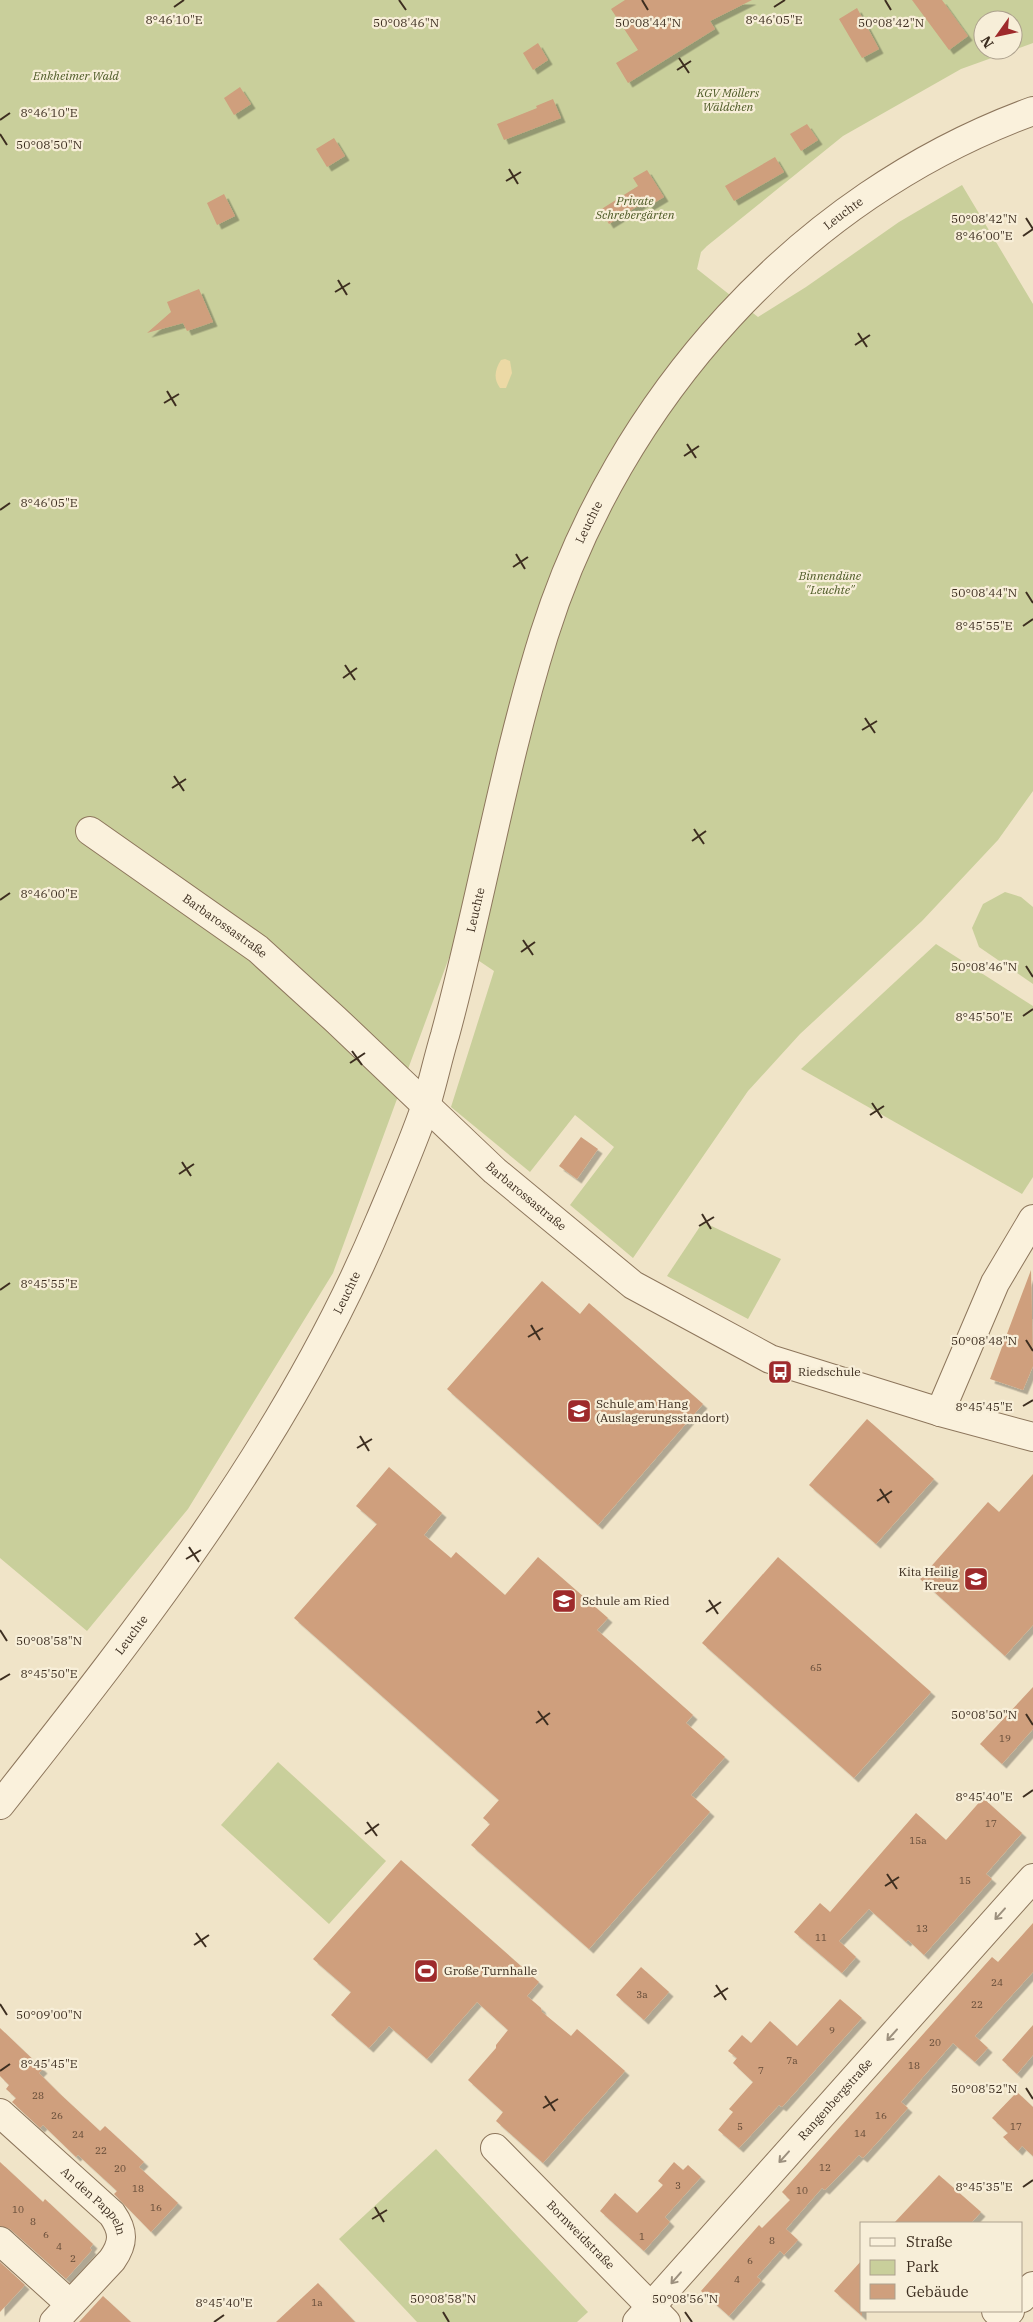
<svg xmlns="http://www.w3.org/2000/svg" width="1033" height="2322" font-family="'IBM Plex Serif',serif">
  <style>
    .green { fill: #c9cf9b; fill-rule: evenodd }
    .sand { fill: #ecd9a5 }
    .building { fill: #cf9f7d; filter: url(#shadow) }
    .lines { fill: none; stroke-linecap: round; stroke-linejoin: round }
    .minor-casing { stroke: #8d765c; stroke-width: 30 }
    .minor { stroke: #faf1dc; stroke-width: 28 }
    .oneway { stroke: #9c907e }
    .ticks { fill: none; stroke: #3d2e20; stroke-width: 2 }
    .labels { text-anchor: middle; stroke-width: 4.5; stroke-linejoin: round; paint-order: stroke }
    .number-label { font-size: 10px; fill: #624a37 }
    .park-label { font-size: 12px; font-style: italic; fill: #4d5a26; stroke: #f7eed8 }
    .street-label { font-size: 12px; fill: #3d2e20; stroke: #f7eed8 }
    .poi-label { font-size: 12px; fill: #3d2e20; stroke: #f7eed8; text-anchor: start }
    .ticks-label { font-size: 12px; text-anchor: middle; fill: #3d2e20; stroke: #f7eed8; stroke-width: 4.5; stroke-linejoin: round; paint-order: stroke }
  </style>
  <defs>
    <filter id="shadow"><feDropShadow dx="4.5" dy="4.5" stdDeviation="0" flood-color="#0004"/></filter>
  </defs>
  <rect width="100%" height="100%" fill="#f0e4c8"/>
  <!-- green -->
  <g class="green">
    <path d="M0,0H1033V43L961,69L843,136L707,246L701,252L697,269L758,317L806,287L899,222L962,185L1033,304V791L998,840L922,921L800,1034L748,1091L633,1258L570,1205L614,1147L575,1115L530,1172L451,1107L494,971L454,944L333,1273L188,1509L87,1631L0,1558ZM983,20H1013V50H983Z"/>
    <polygon points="1005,892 1021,897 1033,907 1033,984 979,947 972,928 983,904"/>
    <polygon points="936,944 1033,1006 1033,1177 1022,1194 801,1069"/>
    <polygon points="703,1222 781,1259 748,1319 667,1276"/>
    <polygon points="278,1762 386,1861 329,1924 221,1825"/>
    <polygon points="436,2149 588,2312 577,2322 417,2322 339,2239"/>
  </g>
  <!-- sand -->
  <path class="sand" d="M505,359L510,361L512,373L506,388H500C493,379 495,369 501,360Z"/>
  <!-- building -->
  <g class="building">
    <polygon points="625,0 752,0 710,21 715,29 628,83 616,63 638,50 611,9"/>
    <polygon points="912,0 942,0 968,36 949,50"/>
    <polygon points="857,8 879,49 862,58 839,19"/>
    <polygon points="538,43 548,60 533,70 523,53"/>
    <polygon points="240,87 251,104 234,115 224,98"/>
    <polygon points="553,99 561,118 504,140 497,124 537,108 536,106"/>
    <polygon points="807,124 818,140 801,151 790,134"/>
    <polygon points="334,138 345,156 327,167 316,149"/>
    <polygon points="775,157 784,172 734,201 725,186"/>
    <polygon points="647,170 664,197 649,206 646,201 609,224 600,210 638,186 633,178"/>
    <polygon points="224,194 235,216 217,225 207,203"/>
    <polygon points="199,289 213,322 187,331 183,323 147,333 171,312 167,302"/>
    <polygon points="581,1137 598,1149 577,1179 559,1166"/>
    <polygon points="1031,1270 1033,1366 1023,1390 990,1379"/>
    <polygon points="542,1281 580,1314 589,1303 703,1404 598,1525 447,1389"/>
    <polygon points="867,1419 934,1479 876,1544 809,1485"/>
    <polygon points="389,1467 442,1513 424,1535 451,1558 456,1552 505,1595 538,1557 608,1618 597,1630 693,1715 686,1723 725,1757 691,1795 710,1812 589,1949 471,1845 490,1824 483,1818 499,1800 294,1618 377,1524 356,1506"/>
    <polygon points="1033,1474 1033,1625 1005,1656 920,1579 988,1502 999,1512"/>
    <polygon points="778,1557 931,1692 854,1778 702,1643"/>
    <polygon points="1033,1687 1033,1729 1002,1764 980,1744"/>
    <polygon points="983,1798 1022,1833 986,1874 992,1879 924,1955 908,1940 906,1942 869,1909 839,1941 856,1957 842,1973 794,1932 820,1903 830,1912 916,1813 946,1840"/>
    <polygon points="401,1860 539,1982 527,1996 541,2008 542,2012 571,2036 577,2029 625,2071 543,2163 496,2121 503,2112 468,2080 496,2048 496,2045 508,2030 477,2002 427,2059 389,2026 369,2048 331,2015 351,1992 313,1959"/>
    <polygon points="1033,1923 1033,1972 975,2036 988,2048 975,2062 953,2043 901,2102 908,2108 884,2135 863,2158 859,2155 825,2190 822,2188 786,2229 798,2240 784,2255 780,2251 757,2277 761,2280 729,2316 701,2291 759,2225 762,2228 790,2200 782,2192 992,1957 998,1962"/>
    <polygon points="641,1967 669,1992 644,2020 616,1995"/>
    <polygon points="840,1999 862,2018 782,2107 779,2105 739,2148 718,2130 733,2112 729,2109 753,2082 733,2063 737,2058 728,2051 742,2035 751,2043 770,2021 797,2046"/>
    <polygon points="1033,2025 1033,2055 1017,2074 1002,2060"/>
    <polygon points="0,2028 43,2069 39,2073 59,2093 100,2131 105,2126 144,2162 139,2167 178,2203 151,2232 114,2194 117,2191 78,2155 76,2157 43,2125 40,2128 12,2102 16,2098 6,2089 9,2085 0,2076"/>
    <polygon points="1017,2092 1033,2107 1033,2156 1022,2146 1018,2151 1003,2137 1008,2133 992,2118"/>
    <polygon points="0,2162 43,2202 45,2199 93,2244 90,2248 92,2250 66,2279 10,2229 0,2226"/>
    <polygon points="674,2162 683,2170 688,2165 701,2177 665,2217 670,2222 644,2251 600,2211 615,2193 637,2213 663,2185 658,2181"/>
    <polygon points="939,2175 981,2212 971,2223 894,2223"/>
    <polygon points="862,2260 862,2316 834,2291"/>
    <polygon points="0,2262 25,2285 0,2312"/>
    <polygon points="318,2283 355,2322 276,2322"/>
    <polygon points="103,2296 131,2322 79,2322"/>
  </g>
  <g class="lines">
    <defs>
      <g id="minor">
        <path id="s1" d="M90,831L258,949L335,1019L495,1171L633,1285L770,1359L940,1412L1033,1437"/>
        <polyline points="940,1412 995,1283 1033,1219"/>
        <path id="s2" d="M0,1805C144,1623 290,1436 380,1220C396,1182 413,1143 426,1105C433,1082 438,1058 445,1035C481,903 503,766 544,635C618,400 799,196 1033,111"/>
        <path id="s3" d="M0,2113L112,2214C124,2231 124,2243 112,2260L54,2322"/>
        <path id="s4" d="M495,2148L666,2322"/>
        <polyline points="0,2241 70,2304"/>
        <polyline points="1022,2298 1033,2286"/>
        <polyline points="996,2311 1004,2317 1010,2311"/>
        <path id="s5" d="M637,2322L1033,1878"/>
      </g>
    </defs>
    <!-- minor casing -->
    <use href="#minor" class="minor-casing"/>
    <!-- minor -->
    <use href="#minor" class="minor"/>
  </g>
  <!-- one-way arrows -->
  <defs><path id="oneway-shaft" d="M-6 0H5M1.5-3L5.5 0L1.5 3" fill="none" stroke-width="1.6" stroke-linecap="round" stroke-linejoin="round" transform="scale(1.25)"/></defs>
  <g class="oneway">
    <use href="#oneway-shaft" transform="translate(1000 1914) rotate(132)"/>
    <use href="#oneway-shaft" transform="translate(892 2035) rotate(132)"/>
    <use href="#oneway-shaft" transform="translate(784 2157) rotate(132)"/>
    <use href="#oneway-shaft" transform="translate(676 2278) rotate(131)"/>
  </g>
  <!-- ticks -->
  <path class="ticks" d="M399,0L406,10M642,0L648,10M885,0L891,10M174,7L184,0M774,7L785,0M679,58L689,73M677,70L691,61M0,120L10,113M0,134L7,145M509,169L518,184M506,181L521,172M1026,218L1033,229M1023,236L1033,229M338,280L347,295M335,292L350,283M858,333L867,347M855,345L870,335M167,391L176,406M164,403L179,394M687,444L696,458M684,456L699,446M0,510L10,503M516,554L525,569M513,567L528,557M1026,592L1033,603M1023,626L1033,619M345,665L355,680M343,678L357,668M865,718L875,733M862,730L877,721M174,776L184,791M172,788L186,779M694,829L704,844M692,841L706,831M0,900L10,893M523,940L533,955M521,952L535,942M1026,966L1033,977M1023,1016L1033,1009M352,1051L362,1065M350,1063L365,1053M872,1103L882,1118M870,1115L884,1106M182,1162L191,1176M179,1174L194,1164M702,1214L711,1229M699,1226L714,1217M0,1290L10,1283M531,1325L540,1340M528,1337L543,1328M1026,1340L1033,1351M1023,1406L1033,1400M360,1436L369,1451M357,1448L372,1439M880,1489L889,1503M877,1501L892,1491M189,1547L199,1562M186,1559L201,1550M709,1600L718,1614M706,1612L721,1602M0,1630L7,1641M0,1680L10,1674M538,1711L548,1725M1026,1714L1033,1725M536,1723L550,1713M1023,1797L1033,1790M367,1822L377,1836M365,1834L379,1824M887,1874L897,1889M885,1886L899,1877M196,1933L206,1947M194,1945L209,1935M716,1985L726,2000M714,1997L728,1988M0,2004L7,2015M0,2071L10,2064M1026,2088L1033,2099M545,2096L555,2111M543,2108L558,2099M1023,2187L1033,2180M375,2207L384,2222M372,2219L387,2210M443,2312L449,2322M685,2312L692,2322M214,2322L224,2315"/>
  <!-- icons -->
  <defs>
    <symbol id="bus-square" viewBox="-11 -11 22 22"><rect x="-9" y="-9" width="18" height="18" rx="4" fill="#9e2a2b" stroke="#f7eed8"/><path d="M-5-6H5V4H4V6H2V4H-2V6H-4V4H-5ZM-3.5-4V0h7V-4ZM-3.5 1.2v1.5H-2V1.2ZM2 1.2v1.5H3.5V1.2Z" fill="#fff"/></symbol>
    <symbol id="school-square" viewBox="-11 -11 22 22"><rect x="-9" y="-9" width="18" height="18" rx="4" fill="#9e2a2b" stroke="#f7eed8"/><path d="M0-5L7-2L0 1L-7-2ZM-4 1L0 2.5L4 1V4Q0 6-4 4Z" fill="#fff"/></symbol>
    <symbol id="stadium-square" viewBox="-11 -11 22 22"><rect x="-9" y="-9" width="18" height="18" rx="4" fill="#9e2a2b" stroke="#f7eed8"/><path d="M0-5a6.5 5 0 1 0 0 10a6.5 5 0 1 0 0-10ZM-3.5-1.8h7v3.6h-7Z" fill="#fff"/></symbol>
  </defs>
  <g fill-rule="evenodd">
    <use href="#bus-square" x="766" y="1358" width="28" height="28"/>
    <use href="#school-square" x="565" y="1397" width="28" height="28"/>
    <use href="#school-square" x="962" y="1565" width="28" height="28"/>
    <use href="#school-square" x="550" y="1587" width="28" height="28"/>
    <use href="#stadium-square" x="412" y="1957" width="28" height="28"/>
  </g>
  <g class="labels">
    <!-- number labels -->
    <g class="number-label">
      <text x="816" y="1671">65</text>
      <text x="1005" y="1742">19</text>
      <text x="991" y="1827">17</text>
      <text x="918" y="1844">15a</text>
      <text x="965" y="1884">15</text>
      <text x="922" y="1932">13</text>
      <text x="821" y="1941">11</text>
      <text x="997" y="1986">24</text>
      <text x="642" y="1998">3a</text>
      <text x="977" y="2008">22</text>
      <text x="832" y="2034">9</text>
      <text x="935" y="2046">20</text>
      <text x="792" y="2064">7a</text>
      <text x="914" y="2069">18</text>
      <text x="761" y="2074">7</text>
      <text x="38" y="2099">28</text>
      <text x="57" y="2119">26</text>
      <text x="881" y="2119">16</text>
      <text x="740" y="2130">5</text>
      <text x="1016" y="2130">17</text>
      <text x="860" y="2137">14</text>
      <text x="78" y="2138">24</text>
      <text x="101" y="2154">22</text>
      <text x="825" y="2171">12</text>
      <text x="120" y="2172">20</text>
      <text x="678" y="2189">3</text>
      <text x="138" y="2192">18</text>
      <text x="802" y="2194">10</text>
      <text x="156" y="2211">16</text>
      <text x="18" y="2213">10</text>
      <text x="33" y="2225">8</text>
      <text x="46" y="2238">6</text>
      <text x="642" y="2240">1</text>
      <text x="772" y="2244">8</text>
      <text x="59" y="2250">4</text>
      <text x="73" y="2262">2</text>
      <text x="750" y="2264">6</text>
      <text x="737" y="2283">4</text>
      <text x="317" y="2306">1a</text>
    </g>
    <!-- park labels -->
    <g class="park-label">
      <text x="76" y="80">Enkheimer Wald</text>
      <text x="728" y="97">KGV Möllers<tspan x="728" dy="14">Wäldchen</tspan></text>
      <text x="635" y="205">Private<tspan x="635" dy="14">Schrebergärten</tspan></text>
      <text x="830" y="580">Binnendüne<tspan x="830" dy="14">"Leuchte"</tspan></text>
    </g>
    <!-- street labels -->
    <g class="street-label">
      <text dy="4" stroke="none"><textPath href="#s2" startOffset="1834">Leuchte</textPath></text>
      <text dy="4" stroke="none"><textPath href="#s2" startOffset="1430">Leuchte</textPath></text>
      <text dy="4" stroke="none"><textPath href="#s2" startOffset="1025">Leuchte</textPath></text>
      <text dy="4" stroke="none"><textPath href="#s1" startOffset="165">Barbarossastraße</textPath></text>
      <text dy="4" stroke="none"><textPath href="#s1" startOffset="570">Barbarossastraße</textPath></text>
      <text dy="4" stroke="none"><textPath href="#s2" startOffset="620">Leuchte</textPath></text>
      <text dy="4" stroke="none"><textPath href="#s2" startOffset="215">Leuchte</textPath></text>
      <text dy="4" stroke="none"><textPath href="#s5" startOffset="298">Rangenbergstraße</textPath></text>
      <text dy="4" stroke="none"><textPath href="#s3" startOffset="129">An den Pappeln</textPath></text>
      <text dy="4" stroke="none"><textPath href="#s4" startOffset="122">Bornweidstraße</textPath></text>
    </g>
    <!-- poi labels -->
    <g class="poi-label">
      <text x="798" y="1376">Riedschule</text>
      <text x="596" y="1408">Schule am Hang<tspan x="596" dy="14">(Auslagerungsstandort)</tspan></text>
      <text x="958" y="1576" text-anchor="end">Kita Heilig<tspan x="958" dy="14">Kreuz</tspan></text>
      <text x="582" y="1605">Schule am Ried</text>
      <text x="444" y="1975">Große Turnhalle</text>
    </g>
  </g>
  <g class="ticks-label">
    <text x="174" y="24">8°46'10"E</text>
    <text x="774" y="24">8°46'05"E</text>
    <text x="406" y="27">50°08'46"N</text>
    <text x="648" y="27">50°08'44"N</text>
    <text x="891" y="27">50°08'42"N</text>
    <text x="49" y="117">8°46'10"E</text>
    <text x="49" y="149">50°08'50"N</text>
    <text x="984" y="223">50°08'42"N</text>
    <text x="984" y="240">8°46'00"E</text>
    <text x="49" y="507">8°46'05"E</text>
    <text x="984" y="597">50°08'44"N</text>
    <text x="984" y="630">8°45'55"E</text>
    <text x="49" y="898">8°46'00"E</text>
    <text x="984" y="971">50°08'46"N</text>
    <text x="984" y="1021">8°45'50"E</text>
    <text x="49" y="1288">8°45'55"E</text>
    <text x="984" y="1345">50°08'48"N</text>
    <text x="984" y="1411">8°45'45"E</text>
    <text x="49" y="1645">50°08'58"N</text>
    <text x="49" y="1678">8°45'50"E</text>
    <text x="984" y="1719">50°08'50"N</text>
    <text x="984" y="1801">8°45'40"E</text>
    <text x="49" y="2019">50°09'00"N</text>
    <text x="49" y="2068">8°45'45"E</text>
    <text x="984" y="2093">50°08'52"N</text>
    <text x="984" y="2191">8°45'35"E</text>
    <text x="443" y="2303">50°08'58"N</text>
    <text x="685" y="2303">50°08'56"N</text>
    <text x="224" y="2307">8°45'40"E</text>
  </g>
  <!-- legend -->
  <rect x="860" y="2222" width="162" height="90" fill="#f7eed8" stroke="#ada18e"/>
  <rect x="870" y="2238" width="25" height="8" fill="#faf1dc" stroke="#ada18e"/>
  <text x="906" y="2247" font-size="15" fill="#3d2e20">Straße</text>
  <rect x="870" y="2260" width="25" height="15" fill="#c9cf9b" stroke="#ada18e"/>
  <text x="906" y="2272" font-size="15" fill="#3d2e20">Park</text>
  <rect x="870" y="2284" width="25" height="15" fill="#cf9f7d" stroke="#ada18e"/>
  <text x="906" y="2297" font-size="15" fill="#3d2e20">Gebäude</text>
  <!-- north arrow -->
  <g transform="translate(998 35) rotate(237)"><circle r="24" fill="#f7eed8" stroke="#ada18e"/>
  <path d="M0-4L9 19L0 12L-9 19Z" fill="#9e2a2b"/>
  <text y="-8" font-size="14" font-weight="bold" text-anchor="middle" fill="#3d2e20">N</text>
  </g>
</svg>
